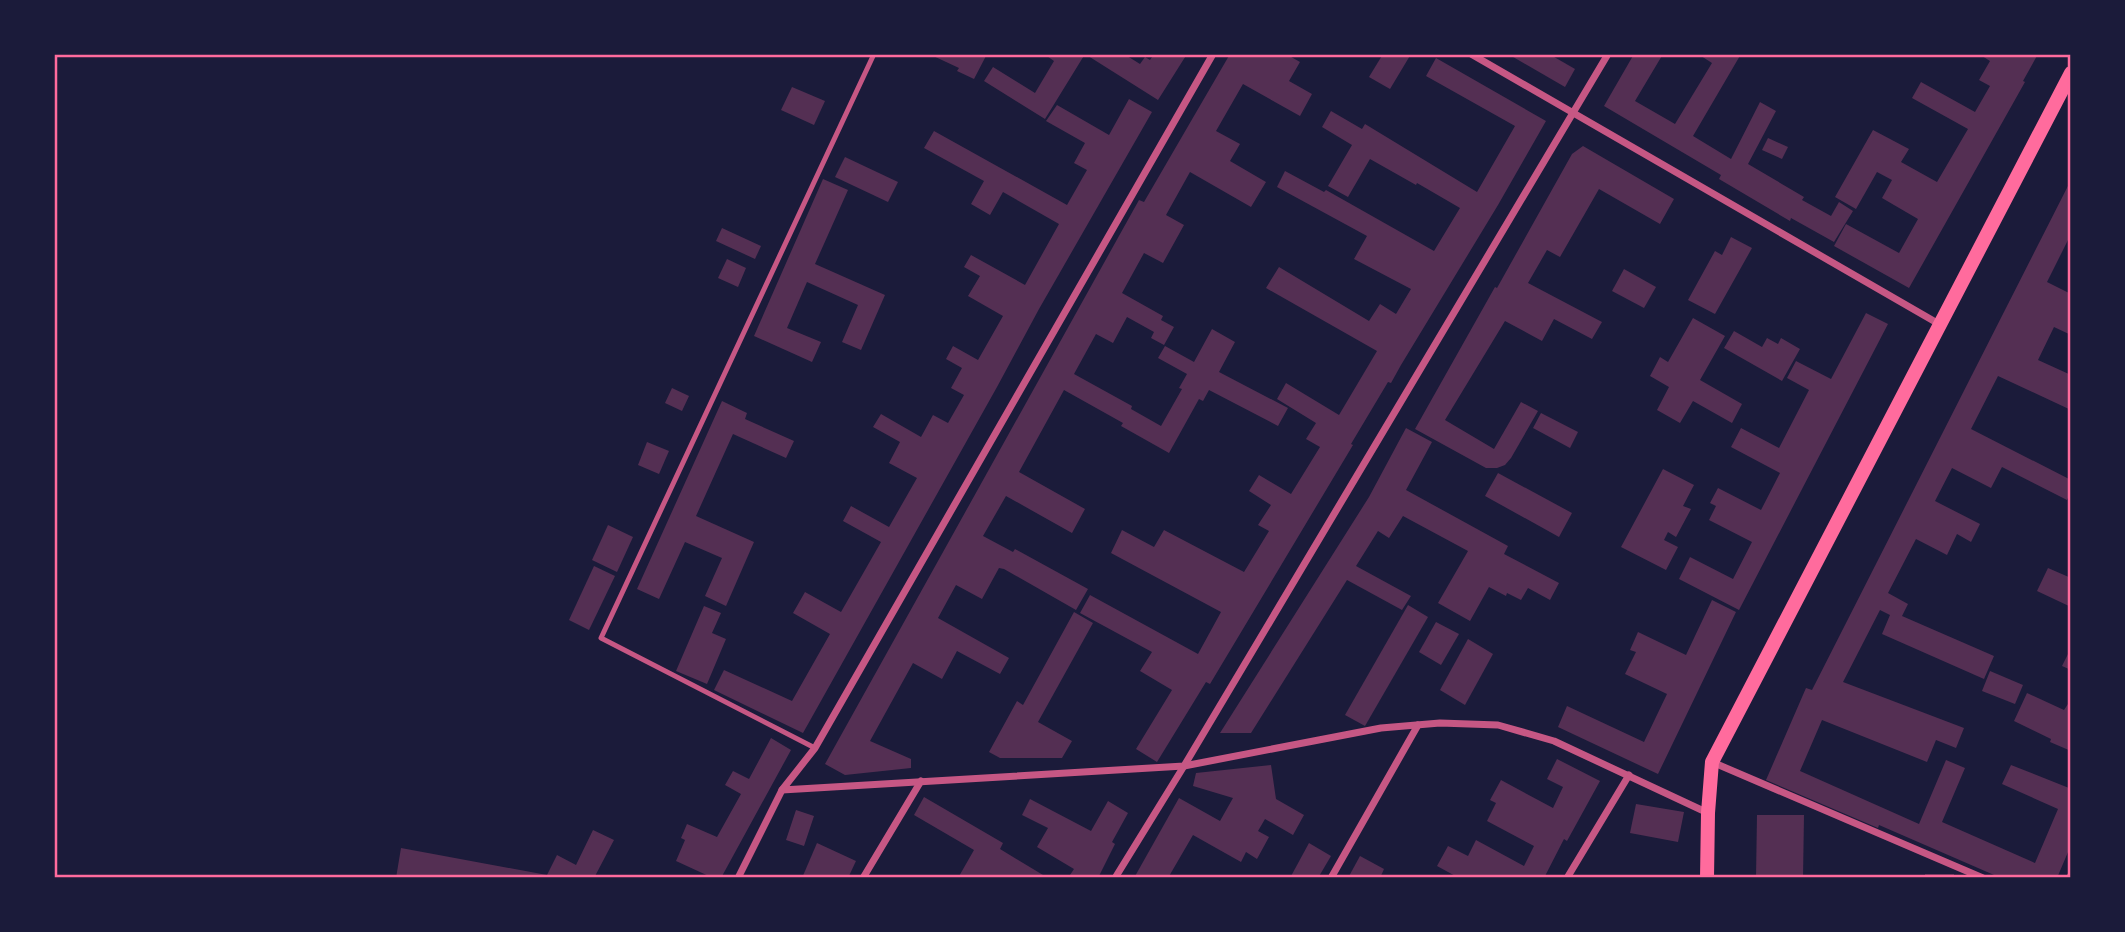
<svg xmlns="http://www.w3.org/2000/svg" width="2125" height="932" font-family="'Noto Sans',sans-serif">
  <style>
    .building { fill: #542f53 }
    .lines { fill: none; stroke-linecap: round; stroke-linejoin: round }
    .service { stroke: #c65784; stroke-width: 5 }
    .minor { stroke: #c65784; stroke-width: 7 }
    .secondary { stroke: #ff6b9d; stroke-width: 14 }
    .neatline { fill: none; stroke: #ff6b9d; stroke-width: 2.5 }
  </style>
  <rect width="100%" height="100%" fill="#1b1b3a"/>
  <!-- building -->
  <g class="building">
    <polygon points="929,54 987,54 974,79 957,71 959,68"/>
    <polygon points="1044,54 1124,54 1140,64 1145,57 1150,60 1154,54 1187,54 1158,100 1085,54 1045,119 984,81 993,67 1035,93 1054,61"/>
    <polygon points="1230,54 1286,54 1300,62 1289,81 1312,94 1300,116 1243,84 1216,131 1240,144 1230,161 1266,182 1251,207 1190,172 1166,215 1184,225 1163,263 1144,253 1122,293 1163,316 1161,320 1174,327 1164,345 1151,338 1154,332 1127,317 1113,343 1096,334 1074,374 1132,406 1131,409 1161,426 1182,389 1179,388 1187,374 1158,358 1165,346 1194,362 1212,329 1235,342 1219,372 1288,408 1278,426 1209,390 1203,401 1199,399 1169,453 1121,426 1123,423 1064,390 1019,472 1085,509 1072,533 1006,496 983,536 1013,552 1015,549 1088,589 1076,610 1004,569 999,568 982,599 956,585 938,618 1009,658 1000,674 957,651 942,679 913,663 870,741 911,759 911,768 845,775 825,764 1139,200 1144,202"/>
    <polygon points="1383,54 1411,54 1390,89 1369,77"/>
    <polygon points="1508,54 1549,54 1575,69 1565,87"/>
    <polygon points="1634,54 1663,54 1635,101 1675,124 1712,63 1698,54 1741,54 1693,136 1731,159 1760,102 1776,111 1748,164 1804,197 1802,200 1831,216 1839,202 1853,211 1834,242 1791,218 1790,221 1719,179 1721,175 1604,106"/>
    <polygon points="1979,54 2038,54 2023,81 2025,82 1909,288 1834,246 1846,224 1899,253 1918,219 1882,198 1892,180 1877,172 1856,209 1835,197 1873,130 1909,149 1901,162 1937,182 1968,129 1912,98 1921,82 1975,112 1990,86 1979,80 1990,61"/>
    <polygon points="1436,58 1546,121 1498,205 1401,365 1391,383 1388,382 1351,444 1353,445 1210,684 1206,682 1157,762 1136,749 1172,690 1140,671 1152,652 1080,613 1090,595 1198,654 1221,612 1111,553 1122,530 1154,547 1164,530 1244,572 1269,531 1258,525 1271,505 1249,491 1259,475 1291,494 1320,447 1306,439 1316,423 1277,399 1286,383 1339,415 1377,351 1266,288 1279,267 1369,321 1380,304 1396,314 1411,289 1354,259 1367,236 1277,187 1285,171 1324,192 1326,190 1434,251 1460,208 1417,183 1416,185 1370,159 1348,197 1328,186 1352,145 1322,127 1331,111 1362,129 1365,124 1477,192 1515,126 1426,76"/>
    <polygon points="792,87 825,101 814,125 781,110"/>
    <polygon points="1129,99 1152,112 1039,309 997,387 803,733 714,690 724,670 792,701 830,634 793,613 805,592 841,612 881,542 843,521 851,506 889,527 917,478 889,463 900,442 873,427 881,414 921,437 933,415 948,423 964,395 951,388 962,368 946,359 953,346 978,360 1003,316 968,296 980,276 964,267 971,255 1025,285 1059,224 1003,192 990,215 971,204 984,181 924,148 934,131 1067,205 1087,170 1074,163 1085,143 1046,121 1057,105 1109,135"/>
    <polygon points="1768,138 1788,147 1782,159 1762,150"/>
    <polygon points="1583,146 1674,199 1660,224 1599,189 1560,257 1547,250 1528,283 1602,322 1592,339 1554,319 1542,341 1505,321 1445,420 1494,449 1521,402 1538,411 1511,458 1505,465 1497,468 1486,468 1415,429 1495,287 1497,288 1572,154"/>
    <polygon points="845,157 898,182 888,202 835,177"/>
    <polygon points="823,179 848,190 815,264 885,295 861,350 842,342 858,305 807,282 787,328 821,342 812,362 754,336"/>
    <polygon points="2071,180 2071,239 2069,238 2047,282 2071,294 2071,335 2054,327 2038,360 2071,375 2071,410 1998,376 1971,429 2071,480 2071,492 2067,500 2002,467 1991,488 1952,468 1935,501 1980,524 1971,542 1957,534 1947,555 1916,539 1888,593 1908,604 1902,616 1994,656 1984,679 1882,634 1890,615 1880,610 1843,682 1964,728 1956,748 1936,740 1927,762 1822,720 1800,771 1919,824 1946,760 1965,768 1942,822 2035,863 2058,809 2002,784 2011,765 2069,788 2071,784 2071,845 2057,878 2001,878 1879,825 1878,828 1766,780 1806,688 1812,690"/>
    <polygon points="722,228 761,246 755,259 716,241"/>
    <polygon points="1731,237 1752,248 1715,314 1688,300 1715,251 1722,255"/>
    <polygon points="727,259 746,268 738,287 718,278"/>
    <polygon points="1624,269 1656,287 1644,308 1612,291"/>
    <polygon points="1866,313 1888,324 1739,610 1679,579 1690,557 1733,579 1752,542 1709,520 1716,506 1710,503 1718,488 1761,510 1780,473 1731,447 1741,428 1779,448 1809,390 1787,378 1796,361 1831,379"/>
    <polygon points="1693,318 1725,336 1700,380 1742,404 1732,423 1693,401 1680,423 1657,410 1669,387 1650,376 1660,357 1668,362"/>
    <polygon points="1734,331 1762,347 1767,338 1778,344 1781,338 1800,349 1782,381 1724,348"/>
    <polygon points="672,388 689,396 682,411 665,403"/>
    <polygon points="722,401 747,413 745,419 794,441 786,458 733,434 696,516 754,542 726,606 705,596 722,558 685,542 659,599 637,589"/>
    <polygon points="1541,413 1578,432 1570,448 1533,428"/>
    <polygon points="1406,428 1432,442 1406,490 1508,546 1504,554 1559,583 1550,600 1528,588 1521,600 1507,593 1506,596 1489,587 1470,621 1438,603 1468,551 1403,516 1389,538 1378,531 1356,566 1411,596 1402,610 1347,580 1251,733 1220,733 1369,497"/>
    <polygon points="647,442 669,451 659,474 638,465"/>
    <polygon points="1663,469 1694,485 1683,506 1691,509 1676,537 1668,532 1664,540 1678,547 1666,570 1621,547"/>
    <polygon points="1498,473 1572,513 1559,537 1485,496"/>
    <polygon points="608,525 633,537 617,572 592,560"/>
    <polygon points="594,566 615,576 589,630 569,620"/>
    <polygon points="2048,568 2071,578 2071,607 2037,591"/>
    <polygon points="1712,600 1736,612 1658,774 1558,727 1567,706 1644,742 1667,694 1625,674 1636,652 1630,650 1638,632 1686,655"/>
    <polygon points="1408,605 1428,617 1365,726 1345,715"/>
    <polygon points="704,606 721,613 712,633 726,639 707,684 676,671"/>
    <polygon points="1074,612 1093,623 1038,722 1072,741 1062,758 1000,758 989,752 1017,701 1023,705"/>
    <polygon points="1436,622 1459,634 1441,665 1419,652"/>
    <polygon points="1468,639 1493,654 1465,705 1440,690"/>
    <polygon points="2071,648 2071,670 2062,666"/>
    <polygon points="1990,671 2023,685 2015,704 1982,691"/>
    <polygon points="2027,693 2064,710 2068,704 2071,705 2071,751 2050,742 2051,739 2014,721"/>
    <polygon points="771,738 791,750 721,878 713,878 676,861 685,840 681,838 687,824 717,837 741,794 725,785 733,771 749,779"/>
    <polygon points="1557,759 1600,781 1567,841 1564,839 1544,878 1459,878 1437,866 1448,846 1468,856 1476,840 1524,866 1534,846 1487,821 1496,803 1490,800 1501,780 1553,808 1563,787 1547,779"/>
    <polygon points="1271,765 1276,799 1304,815 1293,835 1265,819 1258,831 1269,837 1257,859 1246,852 1241,862 1193,835 1168,878 1134,878 1179,798 1220,821 1233,798 1193,786 1196,773"/>
    <polygon points="924,797 1003,843 1000,849 1048,878 958,878 974,850 914,815"/>
    <polygon points="1030,799 1091,831 1108,801 1128,813 1112,842 1115,844 1098,878 1068,878 1074,869 1037,847 1048,828 1022,815"/>
    <polygon points="1636,804 1684,812 1678,842 1630,833"/>
    <polygon points="796,810 814,816 804,846 786,840"/>
    <polygon points="1757,815 1804,815 1803,878 1756,878"/>
    <polygon points="593,830 614,840 594,878 396,878 401,848 547,875 557,855 576,865"/>
    <polygon points="817,843 856,861 848,878 802,878"/>
    <polygon points="1309,843 1331,856 1318,878 1290,878"/>
    <polygon points="1360,856 1384,869 1380,878 1348,878"/>
    <rect x="1925" y="874" width="29" height="4"/>
  </g>
  <g class="lines">
    <!-- service -->
    <polyline class="service" points="815,748 601,638 874,54"/>
    <!-- minor -->
    <g class="minor">
      <polyline points="1213,54 815,748 782,790 1184,766 1381,728 1440,723 1498,725 1554,741 1708,813"/>
      <polyline points="1471,54 1939,324"/>
      <polyline points="1712,762 1983,878"/>
      <polyline points="738,878 782,790"/>
      <polyline points="863,878 921,781"/>
      <polyline points="1115,878 1184,766 1608,54"/>
      <polyline points="1331,878 1418,725"/>
      <polyline points="1567,878 1629,775"/>
      <polyline points="2070,878 2071,875"/>
    </g>
    <!-- secondary -->
    <polyline class="secondary" points="1707,878 1708,813 1712,762 2071,73"/>
  </g>
  <!-- border -->
  <rect width="2125" height="932" fill="none" stroke="#1b1b3a" stroke-width="112"/>
  <rect x="56" y="56" width="2013" height="820" class="neatline"/>
</svg>
